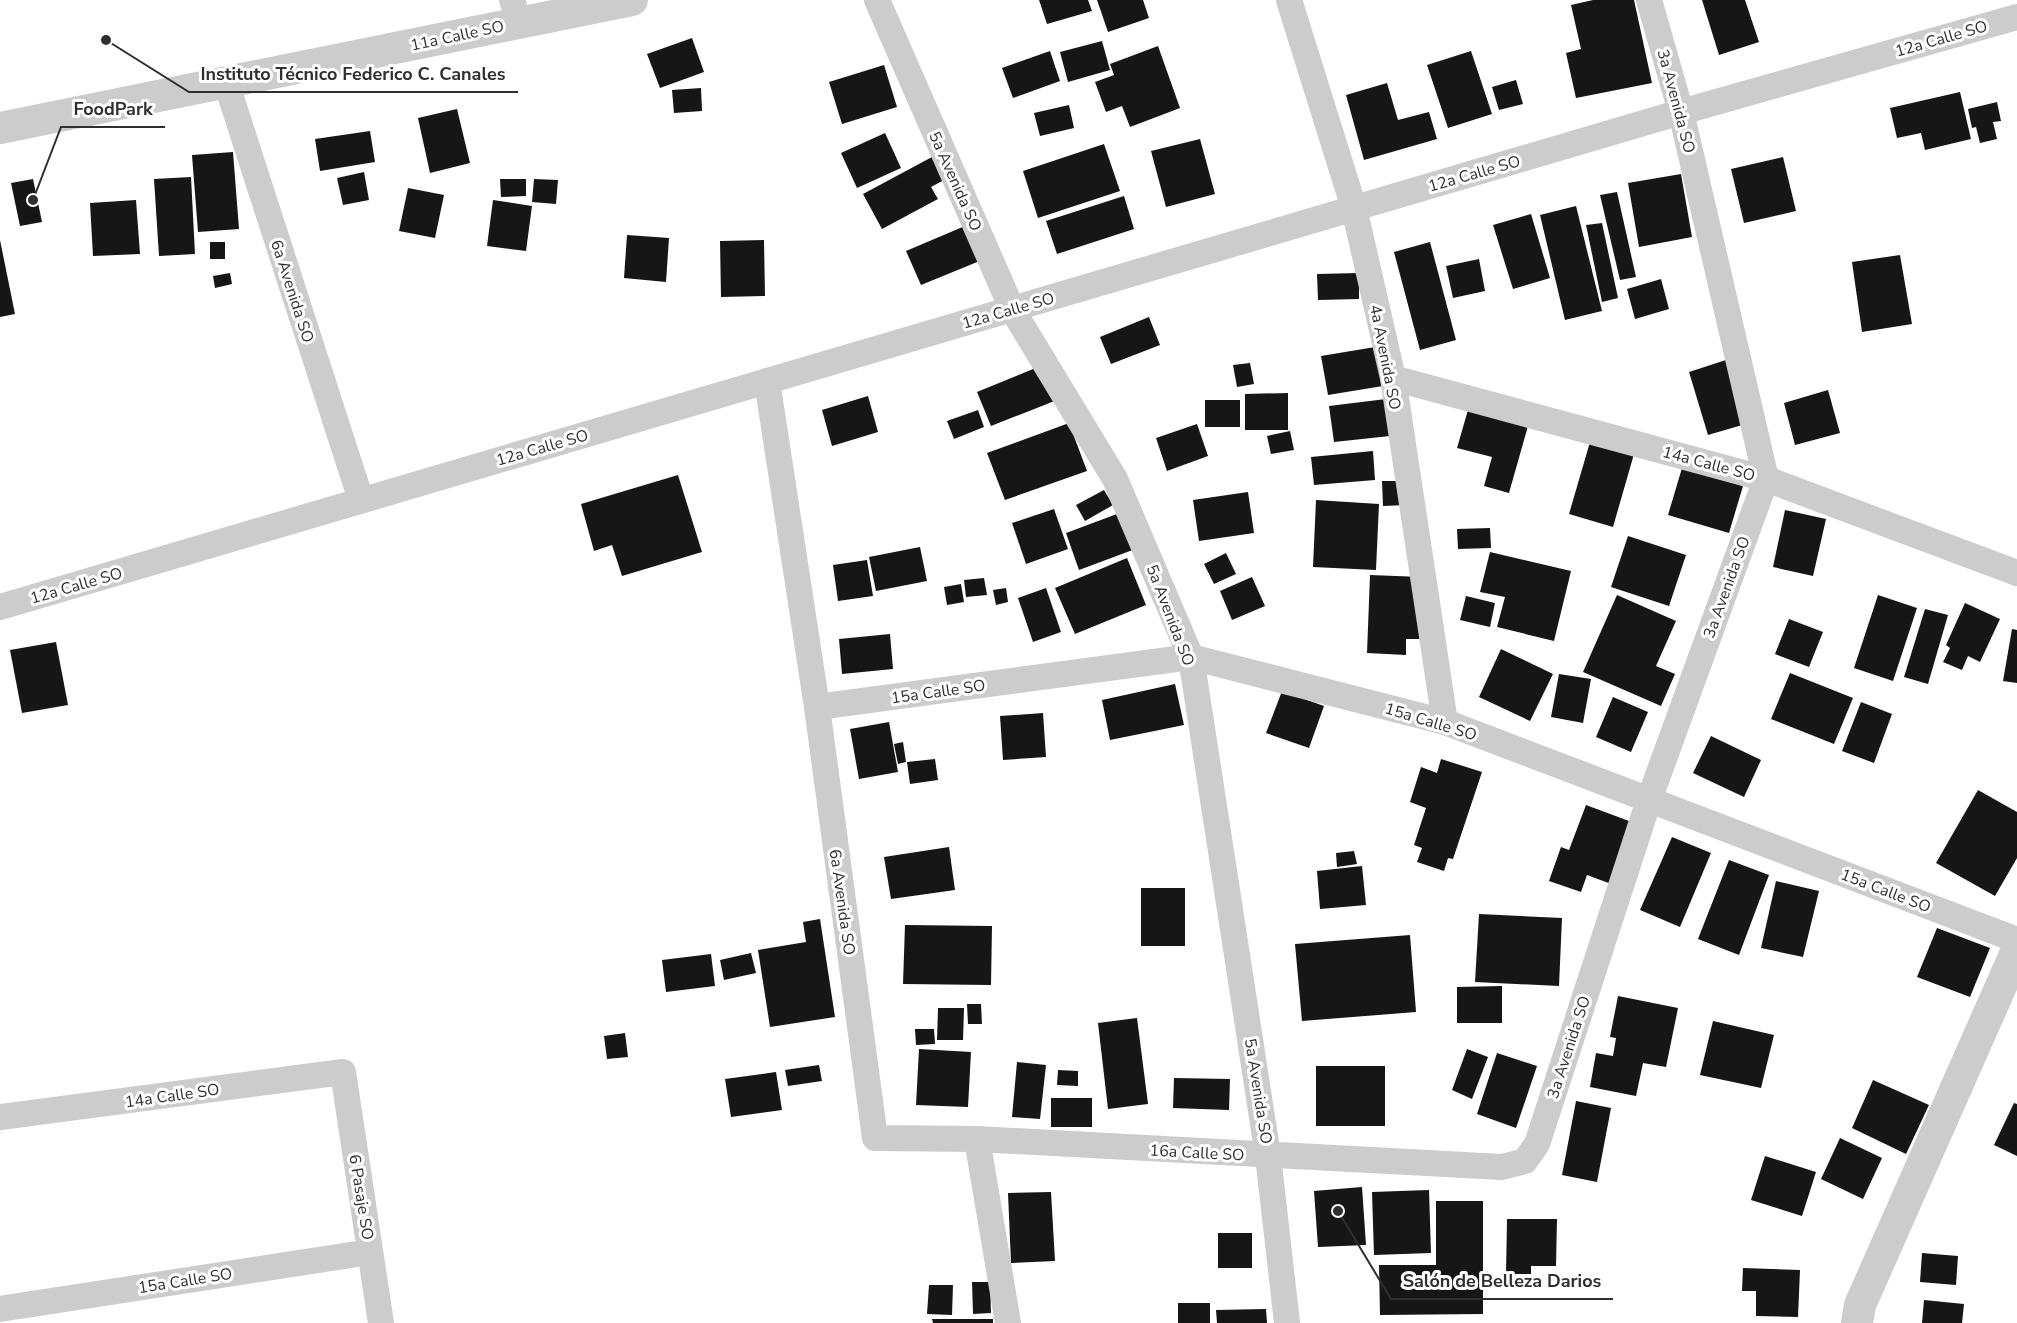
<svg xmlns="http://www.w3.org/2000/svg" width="2017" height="1323" font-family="'Nunito Sans',sans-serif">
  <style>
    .building { fill: #161616 }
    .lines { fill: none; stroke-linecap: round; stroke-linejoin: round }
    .minor { stroke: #ccc; stroke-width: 26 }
    .tertiary { stroke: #ccc; stroke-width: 32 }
    .labels { text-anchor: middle; stroke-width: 6; stroke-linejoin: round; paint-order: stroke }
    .street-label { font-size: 16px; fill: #2f2f2f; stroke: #fff }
    .leader { fill: none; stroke: #2f2f2f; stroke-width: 2 }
    .callout-dot { fill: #2f2f2f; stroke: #fff; stroke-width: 2 }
    .callout-label { font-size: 18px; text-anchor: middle; font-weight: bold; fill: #2f2f2f; stroke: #fff; stroke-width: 6; stroke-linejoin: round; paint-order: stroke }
  </style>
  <rect width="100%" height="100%" fill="#fff"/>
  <!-- building -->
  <g class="building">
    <polygon points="1039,0 1088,0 1092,11 1047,24"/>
    <polygon points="1097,0 1143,0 1149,18 1108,32"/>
    <polygon points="1593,0 1634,0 1652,83 1576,98 1566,53 1581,49 1571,5"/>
    <polygon points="1702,0 1745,0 1759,42 1719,55"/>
    <polygon points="692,38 704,72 660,88 647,54"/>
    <polygon points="1102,41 1110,70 1068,82 1060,52"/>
    <polygon points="1158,46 1180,108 1130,127 1122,106 1106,112 1095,82 1114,75 1110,64"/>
    <polygon points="1050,51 1060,81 1013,98 1002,68"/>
    <polygon points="1471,51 1492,114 1448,128 1427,65"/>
    <polygon points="884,65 897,107 842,124 829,82"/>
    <polygon points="1516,80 1523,104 1499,110 1492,87"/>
    <polygon points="1387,83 1398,120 1429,112 1437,139 1364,160 1346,95"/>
    <polygon points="701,88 702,111 674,113 672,90"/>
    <polygon points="1960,92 1971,139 1925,150 1921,133 1897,138 1890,108"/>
    <polygon points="1997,102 2001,121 1993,122 1997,139 1980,143 1976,127 1972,128 1968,109"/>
    <polygon points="1069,105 1074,128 1040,136 1034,113"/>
    <polygon points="457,109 470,163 430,173 418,118"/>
    <polygon points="370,131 375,162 320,171 315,139"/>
    <polygon points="885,133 901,168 857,188 841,153"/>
    <polygon points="1200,139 1215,194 1166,207 1151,151"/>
    <polygon points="1104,144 1120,191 1038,218 1023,171"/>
    <polygon points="233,152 239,229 198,232 192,155"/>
    <polygon points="932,157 944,180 931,187 938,199 882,229 863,194"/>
    <polygon points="1783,157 1796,211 1744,223 1731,169"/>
    <polygon points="364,172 369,200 343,205 337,178"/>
    <polygon points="1681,174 1692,237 1639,247 1628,183"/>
    <polygon points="191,177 195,254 159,256 154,179"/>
    <polygon points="33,179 42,222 20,226 11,183"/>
    <polygon points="500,179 526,179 526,196 501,197"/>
    <polygon points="534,179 558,180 556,204 532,202"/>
    <polygon points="408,188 444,195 435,238 399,231"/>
    <polygon points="1617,192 1636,277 1620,280 1600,195"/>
    <polygon points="1124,196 1134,229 1057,254 1046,221"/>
    <polygon points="136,200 140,254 93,256 90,203"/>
    <polygon points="493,200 532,206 526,251 487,246"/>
    <polygon points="1576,206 1602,311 1565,320 1540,215"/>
    <polygon points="1531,214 1550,278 1513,289 1493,225"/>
    <polygon points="972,223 987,258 921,285 906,251"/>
    <polygon points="1602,223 1618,298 1602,302 1586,225"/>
    <polygon points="627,235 669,238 666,282 624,278"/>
    <polygon points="0,240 15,314 0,317"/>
    <polygon points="764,240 765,296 721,297 720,241"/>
    <rect x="210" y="242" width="15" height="17"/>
    <polygon points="1430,242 1456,340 1420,350 1394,252"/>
    <polygon points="1900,255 1912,324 1862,332 1852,262"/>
    <polygon points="1479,259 1485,291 1453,298 1446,266"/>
    <polygon points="230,273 232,284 215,288 213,276"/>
    <polygon points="1359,273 1359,299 1318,300 1317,274"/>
    <polygon points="1661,279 1669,309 1635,319 1627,289"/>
    <polygon points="1149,317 1160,345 1111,364 1100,337"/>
    <polygon points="1375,347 1383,386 1328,395 1321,356"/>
    <polygon points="1729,359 1749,423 1708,435 1689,372"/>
    <polygon points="1250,363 1254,384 1237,387 1233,365"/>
    <polygon points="1043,365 1057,400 991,426 977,392"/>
    <polygon points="1828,390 1840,433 1795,445 1784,403"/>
    <polygon points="1288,393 1288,430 1245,430 1245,394"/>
    <polygon points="868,396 878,432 832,446 822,410"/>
    <polygon points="1386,399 1390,436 1334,442 1329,406"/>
    <rect x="1205" y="400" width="35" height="27"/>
    <polygon points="1470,403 1530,419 1509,493 1484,486 1492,457 1457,448"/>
    <polygon points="978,410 984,427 954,439 947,421"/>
    <polygon points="1069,423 1087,471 1005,500 987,453"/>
    <polygon points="1197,424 1208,456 1167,471 1156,438"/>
    <polygon points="1290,431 1294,450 1271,454 1267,436"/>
    <polygon points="1590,442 1634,454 1613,527 1569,514"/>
    <polygon points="1373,451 1375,480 1314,485 1311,457"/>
    <polygon points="1682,468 1743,486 1729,533 1668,515"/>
    <polygon points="678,475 702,552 622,576 612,545 594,551 581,504"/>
    <polygon points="1382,481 1405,481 1406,505 1383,506"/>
    <polygon points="1104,490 1113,505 1085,521 1076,505"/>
    <polygon points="1248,492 1254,533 1199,541 1193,500"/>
    <polygon points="1316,500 1379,504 1376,570 1313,567"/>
    <polygon points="1054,509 1068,549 1026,564 1012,523"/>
    <polygon points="1785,510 1826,519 1813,576 1773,567"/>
    <polygon points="1125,511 1138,548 1079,570 1066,533"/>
    <polygon points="1490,528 1491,548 1458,549 1457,529"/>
    <polygon points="1628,536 1686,555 1669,606 1611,587"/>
    <polygon points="920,547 927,581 876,591 869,557"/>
    <polygon points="1490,552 1571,571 1554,641 1497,627 1505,597 1480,592"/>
    <polygon points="1226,553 1236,574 1214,584 1204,564"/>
    <polygon points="1127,558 1146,605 1075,634 1055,588"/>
    <polygon points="867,560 873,596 838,601 833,565"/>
    <polygon points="1370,575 1422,577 1420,639 1406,639 1406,655 1367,653"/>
    <polygon points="1252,577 1265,606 1232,620 1220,591"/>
    <polygon points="984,578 987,595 966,597 964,580"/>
    <polygon points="961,584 964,602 947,605 944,587"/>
    <polygon points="1006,588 1008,602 996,605 993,590"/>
    <polygon points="1046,588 1061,632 1033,642 1018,598"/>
    <polygon points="1617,595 1676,621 1656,666 1675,674 1661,706 1583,672"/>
    <polygon points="1878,595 1917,608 1893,681 1854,668"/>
    <polygon points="1466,596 1495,603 1490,627 1460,620"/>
    <polygon points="1965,603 2000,619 1980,662 1968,656 1962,670 1943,662 1950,648 1946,645"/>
    <polygon points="1925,609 1948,615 1928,684 1904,677"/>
    <polygon points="1789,619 1823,632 1809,667 1775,654"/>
    <polygon points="2012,629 2017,630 2017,683 2003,681"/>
    <polygon points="890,634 893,669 842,674 839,639"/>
    <polygon points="56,642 68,705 22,713 10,650"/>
    <polygon points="1501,649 1553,674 1530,721 1479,697"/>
    <polygon points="1790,673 1853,698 1834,744 1771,719"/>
    <polygon points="1559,674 1591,679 1583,723 1551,717"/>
    <polygon points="1175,684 1184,725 1110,740 1102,700"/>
    <polygon points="1282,691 1324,706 1309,748 1266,733"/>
    <polygon points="1613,697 1648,712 1631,752 1596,737"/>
    <polygon points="1861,702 1892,714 1874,763 1842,751"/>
    <polygon points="1043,713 1046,757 1003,760 1000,716"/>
    <polygon points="889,722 898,772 859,779 850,729"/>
    <polygon points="1711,736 1761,760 1744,797 1693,773"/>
    <polygon points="903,742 906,762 898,764 894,744"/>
    <polygon points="935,759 938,780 910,784 907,762"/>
    <polygon points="1441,759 1482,772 1453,859 1448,858 1444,871 1417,862 1422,848 1414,845 1426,808 1410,802 1421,767 1437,773"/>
    <polygon points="1978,790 2017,812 2017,858 1995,896 1936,863"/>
    <polygon points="1586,805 1637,824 1614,885 1587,875 1581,892 1549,881 1561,847 1569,850"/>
    <polygon points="1672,837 1711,853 1680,927 1640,910"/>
    <polygon points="949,847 955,890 891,899 884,857"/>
    <polygon points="1354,851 1357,864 1337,867 1336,853"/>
    <polygon points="1729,860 1769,875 1739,955 1698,939"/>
    <polygon points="1362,866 1366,905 1320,909 1317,871"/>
    <polygon points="1776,881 1819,891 1803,957 1761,948"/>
    <rect x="1141" y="888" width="44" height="58"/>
    <polygon points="1479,914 1562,918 1559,986 1475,982"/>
    <polygon points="820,919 835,1017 770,1027 758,950 806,942 803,922"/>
    <polygon points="905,925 992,926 991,985 903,984"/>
    <polygon points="1937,928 1990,948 1970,997 1917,977"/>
    <polygon points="1410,935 1416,1012 1302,1021 1295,944"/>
    <polygon points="751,953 756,973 724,980 720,960"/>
    <polygon points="711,954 715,986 666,992 662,960"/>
    <polygon points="1502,986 1502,1023 1457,1023 1457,987"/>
    <polygon points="1618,996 1678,1008 1666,1067 1643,1063 1636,1096 1590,1087 1596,1053 1613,1056 1616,1038 1610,1037"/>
    <polygon points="967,1004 981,1004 982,1024 968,1024"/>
    <polygon points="938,1008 964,1008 963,1040 937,1040"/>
    <polygon points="1137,1018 1148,1104 1108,1109 1098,1023"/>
    <polygon points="1713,1021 1774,1035 1761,1088 1700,1075"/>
    <polygon points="915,1029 934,1029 935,1044 916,1045"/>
    <polygon points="625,1033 628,1057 607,1059 604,1036"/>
    <polygon points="919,1049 971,1052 968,1107 916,1105"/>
    <polygon points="1467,1049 1488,1057 1472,1099 1452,1090"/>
    <polygon points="1497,1053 1537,1066 1516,1128 1477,1114"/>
    <polygon points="1017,1062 1046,1065 1040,1119 1012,1117"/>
    <polygon points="819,1065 822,1081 788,1086 785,1070"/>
    <rect x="1316" y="1066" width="69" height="60"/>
    <polygon points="1058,1070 1078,1071 1078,1086 1057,1085"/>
    <polygon points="776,1072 782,1110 731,1117 725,1079"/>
    <polygon points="1174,1078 1230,1079 1229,1110 1173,1108"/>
    <polygon points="1873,1080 1929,1105 1906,1154 1852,1128"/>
    <rect x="1051" y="1098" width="41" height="29"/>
    <polygon points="1576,1101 1611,1108 1597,1182 1562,1175"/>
    <polygon points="2014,1103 2017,1104 2017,1156 1994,1145"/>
    <polygon points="1840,1138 1882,1158 1863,1199 1821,1179"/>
    <polygon points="1765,1156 1816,1172 1802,1216 1751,1200"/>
    <polygon points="1362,1187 1366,1245 1318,1247 1314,1191"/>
    <polygon points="1429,1190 1431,1253 1374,1255 1372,1192"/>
    <polygon points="1051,1192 1055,1261 1011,1263 1008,1193"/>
    <polygon points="1436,1201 1483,1201 1483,1314 1380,1315 1379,1265 1436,1265"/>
    <polygon points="1507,1219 1557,1219 1556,1266 1531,1266 1531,1274 1506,1274"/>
    <rect x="1218" y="1233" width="34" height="35"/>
    <polygon points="1922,1253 1958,1256 1956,1285 1920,1282"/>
    <polygon points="1743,1268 1800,1270 1798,1317 1756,1316 1756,1291 1742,1291"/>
    <polygon points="972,1282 990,1282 991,1313 973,1314"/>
    <polygon points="929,1285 953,1285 952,1315 927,1314"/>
    <polygon points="1924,1300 1964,1304 1962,1323 1922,1323"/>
    <rect x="1178" y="1303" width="32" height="20"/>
    <polygon points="1266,1309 1267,1323 1217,1323 1216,1310"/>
    <polygon points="932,1319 993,1319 993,1323 933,1323"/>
  </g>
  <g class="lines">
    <!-- minor -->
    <g class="minor">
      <polyline points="512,0 519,22"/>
      <polyline points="877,0 1012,309 1115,479 1191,657 1268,1156 1287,1323"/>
      <polyline points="1289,0 1354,208 1393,378 1445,722"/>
      <polyline points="226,82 361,500"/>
      <polyline points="1393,378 1766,479 2017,573"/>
      <polyline points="767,381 817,707 875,1138 977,1139 1008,1323"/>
      <polyline points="0,607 1681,112 2017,17"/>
      <polyline points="817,707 1191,657 1445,722 2017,940"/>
      <polyline points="0,1117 343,1072 381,1323"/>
      <polyline points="977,1139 1502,1167 1525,1161 1537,1144 1649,800 1766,479 1681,112 1649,0"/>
      <polyline points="0,1309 370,1252"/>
    </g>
    <!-- tertiary -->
    <g class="tertiary">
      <polyline points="0,128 632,0"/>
      <polyline points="1857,1323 1860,1305 2017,950"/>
    </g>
  </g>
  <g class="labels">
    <!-- street labels -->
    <g class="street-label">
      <text transform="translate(457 35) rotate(-12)" y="6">11a Calle SO</text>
      <text transform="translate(1941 38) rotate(-16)" y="6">12a Calle SO</text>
      <text transform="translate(1677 101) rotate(75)" y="6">3a Avenida SO</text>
      <text transform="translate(1474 173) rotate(-16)" y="6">12a Calle SO</text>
      <text transform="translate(956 181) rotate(66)" y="6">5a Avenida SO</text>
      <text transform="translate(293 291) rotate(72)" y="6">6a Avenida SO</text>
      <text transform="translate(1008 310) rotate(-16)" y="6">12a Calle SO</text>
      <text transform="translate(1386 357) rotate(79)" y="6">4a Avenida SO</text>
      <text transform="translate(542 447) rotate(-16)" y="6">12a Calle SO</text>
      <text transform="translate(1709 463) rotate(15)" y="6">14a Calle SO</text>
      <text transform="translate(76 585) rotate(-16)" y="6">12a Calle SO</text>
      <text transform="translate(1726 587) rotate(-70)" y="6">3a Avenida SO</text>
      <text transform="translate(1171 615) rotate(69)" y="6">5a Avenida SO</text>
      <text transform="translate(938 691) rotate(-8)" y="6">15a Calle SO</text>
      <text transform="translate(1431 721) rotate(17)" y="6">15a Calle SO</text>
      <text transform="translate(1886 890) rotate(21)" y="6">15a Calle SO</text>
      <text transform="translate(843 902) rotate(82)" y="6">6a Avenida SO</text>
      <text transform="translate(1568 1047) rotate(-72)" y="6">3a Avenida SO</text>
      <text transform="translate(1259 1091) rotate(81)" y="6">5a Avenida SO</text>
      <text transform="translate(172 1095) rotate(-8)" y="6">14a Calle SO</text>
      <text transform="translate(1197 1152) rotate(3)" y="6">16a Calle SO</text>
      <text transform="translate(362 1197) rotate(81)" y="6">6 Pasaje SO</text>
      <text transform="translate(185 1280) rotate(-9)" y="6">15a Calle SO</text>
    </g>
  </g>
  <!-- callouts -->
  <path class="leader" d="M106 40L189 92H518M33 200L61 127H165M1338 1211L1391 1299H1613"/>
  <g class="callout-dot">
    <circle cx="106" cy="40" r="6"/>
    <circle cx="33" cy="200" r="6"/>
    <circle cx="1338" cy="1211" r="6"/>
  </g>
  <g class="callout-label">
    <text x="353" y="80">Instituto Técnico Federico C. Canales</text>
    <text x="113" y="115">FoodPark</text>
    <text x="1502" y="1287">Salón de Belleza Darios</text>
  </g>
</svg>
